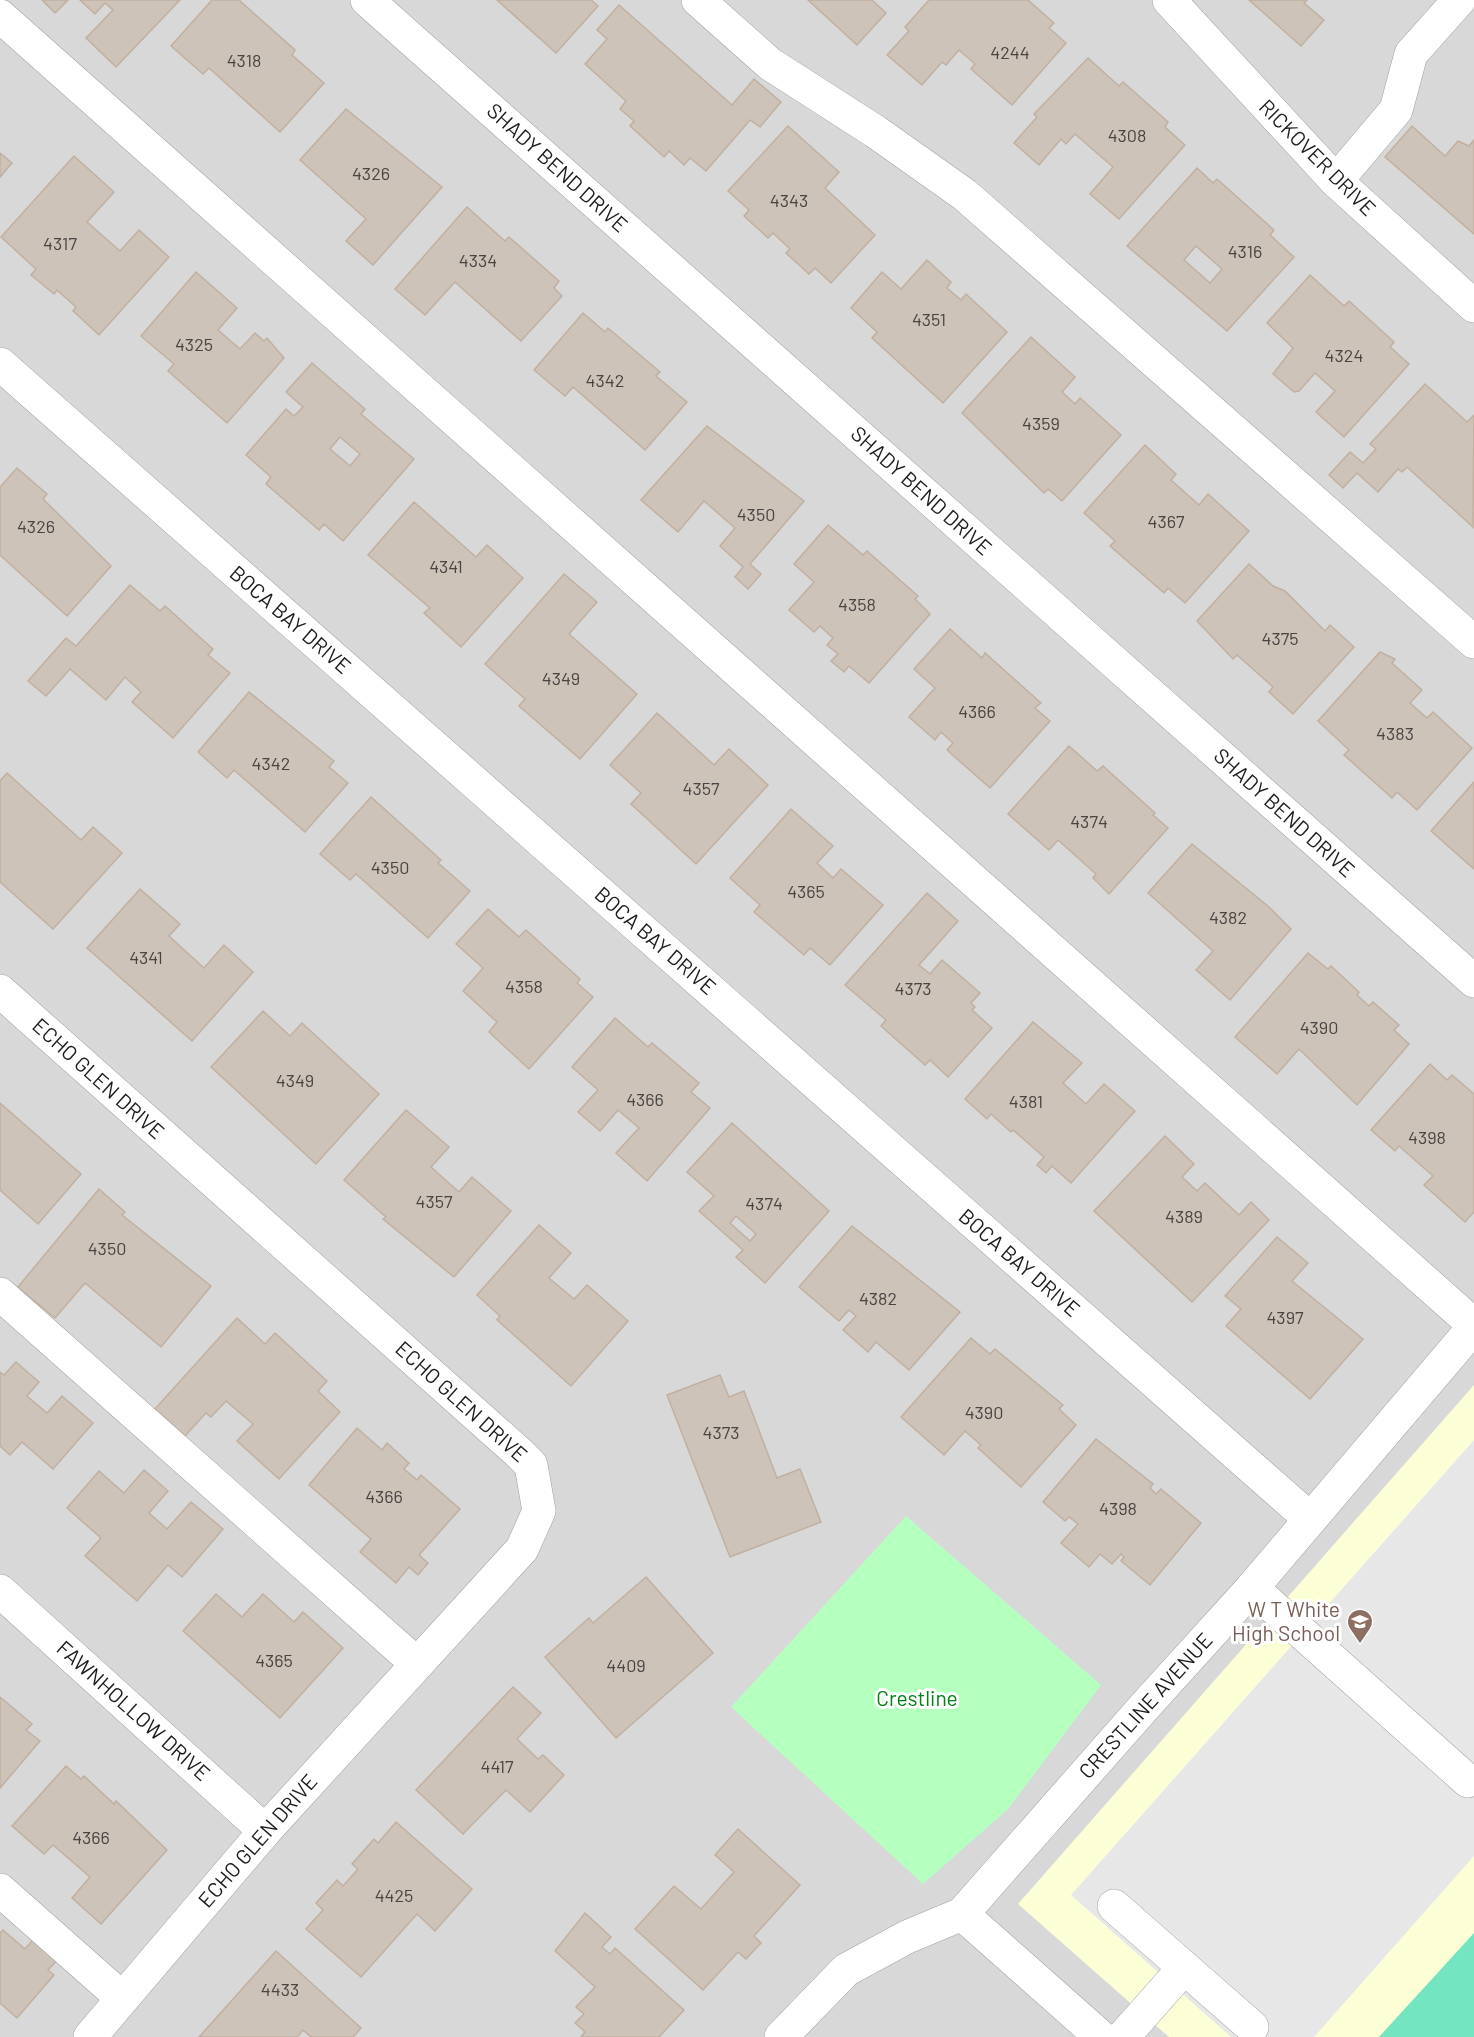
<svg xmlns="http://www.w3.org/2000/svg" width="1474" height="2037" font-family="Barlow,sans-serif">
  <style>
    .residential { fill: #d9d8d8 }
    .education { fill: #fcffd6 }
    .park { fill: #b5ffbf }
    .pitch { fill: #73e6c1 }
    .parking { fill: #e7e7e7 }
    .building { fill: #cec3b8; stroke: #c1b0a0; stroke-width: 1.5; fill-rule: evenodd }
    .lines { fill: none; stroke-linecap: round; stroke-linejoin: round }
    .minor-casing { stroke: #a2a2a2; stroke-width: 34 }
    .minor { stroke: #fff; stroke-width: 33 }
    .labels { text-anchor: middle; stroke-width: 6; stroke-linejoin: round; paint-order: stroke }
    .number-label { font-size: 18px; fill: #484542 }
    .street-label { font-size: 21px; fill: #1b1b1b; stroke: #fff }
    .education-label { font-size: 21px; fill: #785e54; stroke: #fff; text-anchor: end }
    .park-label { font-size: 21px; fill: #008113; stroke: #fff }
  </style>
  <rect width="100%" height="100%" fill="#eeeadf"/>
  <!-- residential -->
  <rect class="residential" x="0" y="0" width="1474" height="2037"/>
  <!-- education -->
  <polygon class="education" points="1474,1385 1474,2037 1169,2037 1018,1904"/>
  <!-- park -->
  <polygon class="park" points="906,1516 1101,1685 1008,1809 923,1884 731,1707"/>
  <!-- pitch -->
  <polygon class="pitch" points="1474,1933 1474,2037 1379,2037"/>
  <!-- parking -->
  <polygon class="parking" points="1474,1440 1474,1856 1314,2037 1231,2037 1071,1895"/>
  <!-- building -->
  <g class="building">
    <polygon points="42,0 68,0 55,13"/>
    <polygon points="80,0 180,0 116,67 86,38 113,10 105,3 95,14"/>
    <polygon points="212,0 239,0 295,50 292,55 324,83 280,132 209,68 203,74 171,46"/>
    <polygon points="497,0 591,0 598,6 556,53"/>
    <polygon points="808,0 872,0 886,13 857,45"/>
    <polygon points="929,0 1028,0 1054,23 1049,28 1066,43 1012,105 971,69 975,64 959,50 946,65 942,62 922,85 887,55 909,31 905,27"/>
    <polygon points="1249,0 1307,0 1304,3 1324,20 1301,46"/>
    <polygon points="619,5 732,105 754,79 781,102 760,127 750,120 706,171 690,158 684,165 669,151 664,157 630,126 634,121 620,109 626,101 585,64 607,39 597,30"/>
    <polygon points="1088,58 1119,86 1123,82 1168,122 1165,127 1185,145 1119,219 1090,194 1113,167 1075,134 1066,144 1061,139 1039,165 1014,143 1037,117 1034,114"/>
    <polygon points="346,109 442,187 373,265 346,241 366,219 300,160"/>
    <polygon points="788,126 839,172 825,188 875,235 831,283 815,268 809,274 786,253 790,249 773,233 768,238 744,216 749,210 728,191"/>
    <polygon points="1412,126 1445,156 1458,141 1469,146 1474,140 1474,234 1385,157"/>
    <polygon points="0,153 12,163 0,177"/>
    <polygon points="74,156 114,192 87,222 120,251 139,230 169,257 99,335 73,311 76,307 57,290 54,294 31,275 36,269 1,237"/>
    <path d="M1197,168L1213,183L1217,179L1274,230L1270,235L1294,257L1227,331L1127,246ZM1196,246L1222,269L1210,283L1184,260Z"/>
    <polygon points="467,207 505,241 509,237 559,281 554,288 562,296 521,341 455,282 425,315 395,289"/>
    <polygon points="927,260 951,282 947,288 961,300 966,294 1007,332 943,403 872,338 877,332 851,308 882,272 901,289"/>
    <polygon points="196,272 237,308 218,330 240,349 255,333 264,341 267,338 284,358 227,423 168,371 174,364 141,336"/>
    <polygon points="1310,275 1344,306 1349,301 1394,342 1390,347 1409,364 1344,437 1316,412 1335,391 1315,373 1299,391 1294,392 1273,374 1293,348 1267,323"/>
    <polygon points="583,313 605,332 608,328 660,372 656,376 687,402 645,450 573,387 565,396 534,370"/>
    <polygon points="1031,337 1075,377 1062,392 1075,404 1080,398 1121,435 1062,501 1048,489 1044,493 962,413"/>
    <path d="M312,363L365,409L361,414L414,459L343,541L324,524L319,530L266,484L271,477L246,455L286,409L294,416L303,407L286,392ZM340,437L360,454L350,466L330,449Z"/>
    <polygon points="1425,384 1467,422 1474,415 1473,527 1407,467 1402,472 1398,469 1378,492 1357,473 1343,488 1329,475 1350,452 1363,463 1376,449 1370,444"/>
    <polygon points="707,426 804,501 750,564 761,574 748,589 735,577 743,567 720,546 735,528 704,501 678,532 641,500"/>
    <polygon points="1145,445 1176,474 1171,480 1199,505 1208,494 1249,531 1185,603 1168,588 1164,593 1110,546 1115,541 1084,513"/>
    <polygon points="17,468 47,494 43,499 111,566 67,616 0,555 0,487"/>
    <polygon points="414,502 476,557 487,545 523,578 461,647 424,613 430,608 368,555"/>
    <polygon points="828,525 863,555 867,551 918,596 915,599 930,614 869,683 849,666 844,672 831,661 838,654 827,645 833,638 820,626 814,632 789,610 814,582 794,564"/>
    <polygon points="1249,564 1273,586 1285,591 1325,631 1330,625 1354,647 1293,714 1269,692 1273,687 1237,655 1233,659 1197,621"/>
    <polygon points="564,574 597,602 569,634 637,694 580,759 519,706 525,699 485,664"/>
    <polygon points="130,585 160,611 165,606 213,649 208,655 230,673 173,738 132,702 141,692 125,677 106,700 70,669 46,696 28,681 66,638 76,646"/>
    <polygon points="950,629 982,658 985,653 1041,703 1035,708 1050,721 990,788 947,750 953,743 941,732 935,740 909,717 935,688 914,669"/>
    <polygon points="1380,652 1395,659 1392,663 1422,690 1410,703 1427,718 1433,712 1472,748 1417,810 1397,792 1392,798 1344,755 1349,750 1318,721"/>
    <polygon points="249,692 334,761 329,767 348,783 305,832 234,770 227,778 198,752"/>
    <polygon points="657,713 714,765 729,749 768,785 696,864 631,804 641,793 610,765"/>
    <polygon points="1069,746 1097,771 1103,766 1155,813 1153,815 1168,828 1109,894 1093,878 1096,874 1058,840 1049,850 1008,814"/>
    <polygon points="7,773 81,840 93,827 122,853 53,929 0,882 0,781"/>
    <polygon points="1474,782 1474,869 1431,831"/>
    <polygon points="371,797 441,860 438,863 470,891 428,938 356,874 350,880 320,854"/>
    <polygon points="791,809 833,846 817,863 833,878 841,869 883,905 830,965 810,948 804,955 754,912 760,905 730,878"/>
    <polygon points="1192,844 1269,907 1291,929 1230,1000 1196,970 1213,951 1148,893"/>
    <polygon points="140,889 180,924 169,936 204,968 224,945 253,972 192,1041 87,948"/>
    <polygon points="927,893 958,921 919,965 930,974 942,960 980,993 971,1003 975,1007 972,1010 992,1028 948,1077 930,1060 925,1065 881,1026 886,1020 845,985"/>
    <polygon points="488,909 519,937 526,930 580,979 577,983 593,997 529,1069 489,1032 497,1022 463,991 483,968 456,944"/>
    <polygon points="1308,953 1328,969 1331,966 1359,992 1357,995 1369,1006 1373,1002 1399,1025 1394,1030 1409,1044 1357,1105 1299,1049 1277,1074 1235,1037"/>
    <polygon points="263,1011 290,1036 302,1023 379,1094 316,1164 211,1067"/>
    <polygon points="615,1018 648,1047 652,1043 699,1083 691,1092 710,1108 647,1181 616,1153 639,1128 618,1110 600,1131 578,1112 598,1090 572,1067"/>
    <polygon points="1033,1022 1082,1063 1063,1083 1086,1104 1104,1084 1135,1111 1071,1183 1052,1166 1046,1173 1037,1165 1044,1157 1013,1130 1011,1132 991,1114 987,1119 965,1099"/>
    <polygon points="1430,1064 1447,1080 1452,1075 1474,1094 1474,1212 1465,1222 1424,1185 1433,1176 1399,1146 1395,1151 1371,1130"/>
    <polygon points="0,1103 81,1174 38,1224 0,1190"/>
    <polygon points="406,1110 449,1147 431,1167 459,1192 472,1177 511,1211 454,1277 383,1219 386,1217 344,1180"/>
    <path d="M732,1123L829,1211L765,1283L736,1257L743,1250L699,1211L714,1196L687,1172ZM736,1216L756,1234L750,1241L730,1223Z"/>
    <polygon points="1165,1136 1194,1164 1182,1177 1197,1191 1205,1183 1239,1215 1251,1202 1269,1220 1192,1302 1094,1211"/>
    <polygon points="99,1189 125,1212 122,1215 211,1286 161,1347 85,1283 55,1318 18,1287"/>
    <polygon points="539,1225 571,1253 549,1278 574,1299 587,1285 628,1321 571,1386 497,1320 500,1316 477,1295"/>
    <polygon points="852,1226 960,1312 909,1370 876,1342 868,1352 843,1330 856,1316 849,1310 839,1321 799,1287"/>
    <polygon points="1277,1237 1308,1263 1292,1281 1363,1339 1310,1399 1226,1326 1241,1309 1225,1296"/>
    <polygon points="237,1318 265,1344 275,1333 327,1381 318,1391 340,1412 279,1479 237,1441 253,1424 226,1401 211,1417 206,1413 185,1436 155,1409"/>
    <polygon points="971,1338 990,1354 995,1349 1063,1405 1059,1409 1076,1425 1021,1487 978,1448 981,1445 965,1431 944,1455 901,1417"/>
    <polygon points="16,1362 39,1382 27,1396 47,1413 62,1396 93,1423 53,1469 22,1442 10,1455 0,1446 0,1372 4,1375"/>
    <polygon points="720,1375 729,1397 744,1391 777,1478 800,1469 821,1522 730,1557 667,1395"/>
    <polygon points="357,1428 382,1450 387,1443 409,1463 404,1469 417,1480 421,1475 460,1509 419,1555 428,1563 418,1575 409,1567 396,1583 360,1552 371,1539 309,1485"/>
    <polygon points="1096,1439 1153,1484 1150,1488 1156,1494 1161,1489 1201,1523 1150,1585 1121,1561 1124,1557 1121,1554 1112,1564 1100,1554 1089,1567 1061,1543 1078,1524 1069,1517 1065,1521 1043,1502"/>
    <polygon points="144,1470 168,1491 149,1513 167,1529 191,1502 223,1529 182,1577 168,1565 137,1601 85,1556 101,1538 67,1508 99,1471 124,1493"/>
    <polygon points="646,1577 713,1653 616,1738 545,1657 589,1618 593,1623"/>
    <polygon points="216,1594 242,1617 263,1594 294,1622 303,1612 343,1648 280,1718 183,1631"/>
    <polygon points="513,1687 541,1713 517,1739 538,1759 543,1755 564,1775 530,1812 506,1790 463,1834 416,1790"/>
    <polygon points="0,1697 32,1724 26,1730 40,1741 0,1788"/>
    <polygon points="66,1766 81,1779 84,1776 114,1804 116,1801 167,1850 101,1924 72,1898 90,1877 53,1845 44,1854 12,1826"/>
    <polygon points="396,1822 472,1889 435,1931 417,1914 361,1977 306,1929 323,1910 316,1903 337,1880 343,1886 358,1869 352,1864 374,1839 378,1843"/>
    <polygon points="738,1829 800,1885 754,1936 761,1943 746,1959 738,1952 703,1990 635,1929 674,1886 701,1909 734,1872 715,1855"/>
    <polygon points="585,1913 611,1937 602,1947 610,1954 615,1948 684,2010 659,2037 581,2037 585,2032 575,2023 584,2014 576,2007 595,1987 555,1951"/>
    <polygon points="3,1930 25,1949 38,1934 62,1955 48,1970 54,1975 17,2018 0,2003 0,1933"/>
    <polygon points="276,1951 361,2028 353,2037 311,2037 303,2030 297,2037 199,2037"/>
  </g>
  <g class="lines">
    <defs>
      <g id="minor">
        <polyline points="367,0 1474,981"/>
        <polyline points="698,0 770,64 876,132 965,195 1474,642"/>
        <polyline points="1169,0 1336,181 1474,306"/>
        <polyline points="0,16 1474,1325"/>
        <polyline points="1336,181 1396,110 1411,54 1459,0"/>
        <polyline points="0,364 1310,1519"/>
        <polyline points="0,991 519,1453 531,1465 539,1511 522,1549 265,1831 90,2037"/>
        <polyline points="0,1294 417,1664"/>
        <polyline points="1252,1588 1468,1781"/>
        <polyline points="0,1591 265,1831"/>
        <polyline points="0,1890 122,1998"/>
        <polyline points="1114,1906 1252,2027"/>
        <polyline points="962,1914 1101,2037"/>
        <polyline points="781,2037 846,1970 907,1937 962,1914 1145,1706 1252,1588 1474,1327"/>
        <polyline points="1123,2037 1184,1968"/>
      </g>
    </defs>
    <!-- minor casing -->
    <use href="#minor" class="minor-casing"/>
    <!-- minor -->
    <use href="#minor" class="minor"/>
  </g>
  <!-- icons -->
  <defs>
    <symbol id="school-pin" viewBox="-11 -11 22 30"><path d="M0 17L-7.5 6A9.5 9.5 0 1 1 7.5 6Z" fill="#8d6e63" stroke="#fff"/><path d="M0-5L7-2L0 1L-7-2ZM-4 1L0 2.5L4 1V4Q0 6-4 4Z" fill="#fff"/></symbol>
  </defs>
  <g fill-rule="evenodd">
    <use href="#school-pin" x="1345" y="1607" width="30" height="40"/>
  </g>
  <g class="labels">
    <!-- number labels -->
    <g class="number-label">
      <text x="1010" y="59">4244</text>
      <text x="244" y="67">4318</text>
      <text x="1127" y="142">4308</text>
      <text x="371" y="180">4326</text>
      <text x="789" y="207">4343</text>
      <text x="60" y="250">4317</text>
      <text x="1245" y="258">4316</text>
      <text x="478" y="267">4334</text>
      <text x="929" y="326">4351</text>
      <text x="194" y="351">4325</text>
      <text x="1344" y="362">4324</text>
      <text x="605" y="387">4342</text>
      <text x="1041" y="430">4359</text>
      <text x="756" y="521">4350</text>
      <text x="1166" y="528">4367</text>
      <text x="36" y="533">4326</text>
      <text x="446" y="573">4341</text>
      <text x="857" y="611">4358</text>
      <text x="1280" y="645">4375</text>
      <text x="561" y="685">4349</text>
      <text x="977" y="718">4366</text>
      <text x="1395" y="740">4383</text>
      <text x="271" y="770">4342</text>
      <text x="701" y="795">4357</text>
      <text x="1089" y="828">4374</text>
      <text x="390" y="874">4350</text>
      <text x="806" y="898">4365</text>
      <text x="1228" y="924">4382</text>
      <text x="146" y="964">4341</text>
      <text x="524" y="993">4358</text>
      <text x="913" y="995">4373</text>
      <text x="1319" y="1034">4390</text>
      <text x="295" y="1087">4349</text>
      <text x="645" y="1106">4366</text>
      <text x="1026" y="1108">4381</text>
      <text x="1427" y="1144">4398</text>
      <text x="434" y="1208">4357</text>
      <text x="764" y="1210">4374</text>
      <text x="1184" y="1223">4389</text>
      <text x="107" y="1255">4350</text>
      <text x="878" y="1305">4382</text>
      <text x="1285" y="1324">4397</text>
      <text x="984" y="1419">4390</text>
      <text x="721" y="1439">4373</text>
      <text x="384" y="1503">4366</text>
      <text x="1118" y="1515">4398</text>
      <text x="274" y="1667">4365</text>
      <text x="626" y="1672">4409</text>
      <text x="497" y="1773">4417</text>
      <text x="91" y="1844">4366</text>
      <text x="394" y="1902">4425</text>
      <text x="280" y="1996">4433</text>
    </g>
    <!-- street labels -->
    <g class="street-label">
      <text transform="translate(1317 158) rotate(45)" y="7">RICKOVER DRIVE</text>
      <text transform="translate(557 168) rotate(42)" y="7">SHADY BEND DRIVE</text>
      <text transform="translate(921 491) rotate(42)" y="7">SHADY BEND DRIVE</text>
      <text transform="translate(290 620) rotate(41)" y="7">BOCA BAY DRIVE</text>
      <text transform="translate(1284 813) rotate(42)" y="7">SHADY BEND DRIVE</text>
      <text transform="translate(655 941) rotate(41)" y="7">BOCA BAY DRIVE</text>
      <text transform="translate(98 1079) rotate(42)" y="7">ECHO GLEN DRIVE</text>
      <text transform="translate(1019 1263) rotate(41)" y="7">BOCA BAY DRIVE</text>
      <text transform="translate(461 1402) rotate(42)" y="7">ECHO GLEN DRIVE</text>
      <text transform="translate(1146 1706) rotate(-48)" y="7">CRESTLINE AVENUE</text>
      <text transform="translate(133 1711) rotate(42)" y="7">FAWNHOLLOW DRIVE</text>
      <text transform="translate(258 1841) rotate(-49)" y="7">ECHO GLEN DRIVE</text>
    </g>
    <!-- education labels -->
    <g class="education-label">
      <text x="1340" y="1617">W T White<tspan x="1340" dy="24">High School</tspan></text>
    </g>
    <!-- park labels -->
    <g class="park-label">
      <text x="917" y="1706">Crestline</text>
    </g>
  </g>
</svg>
